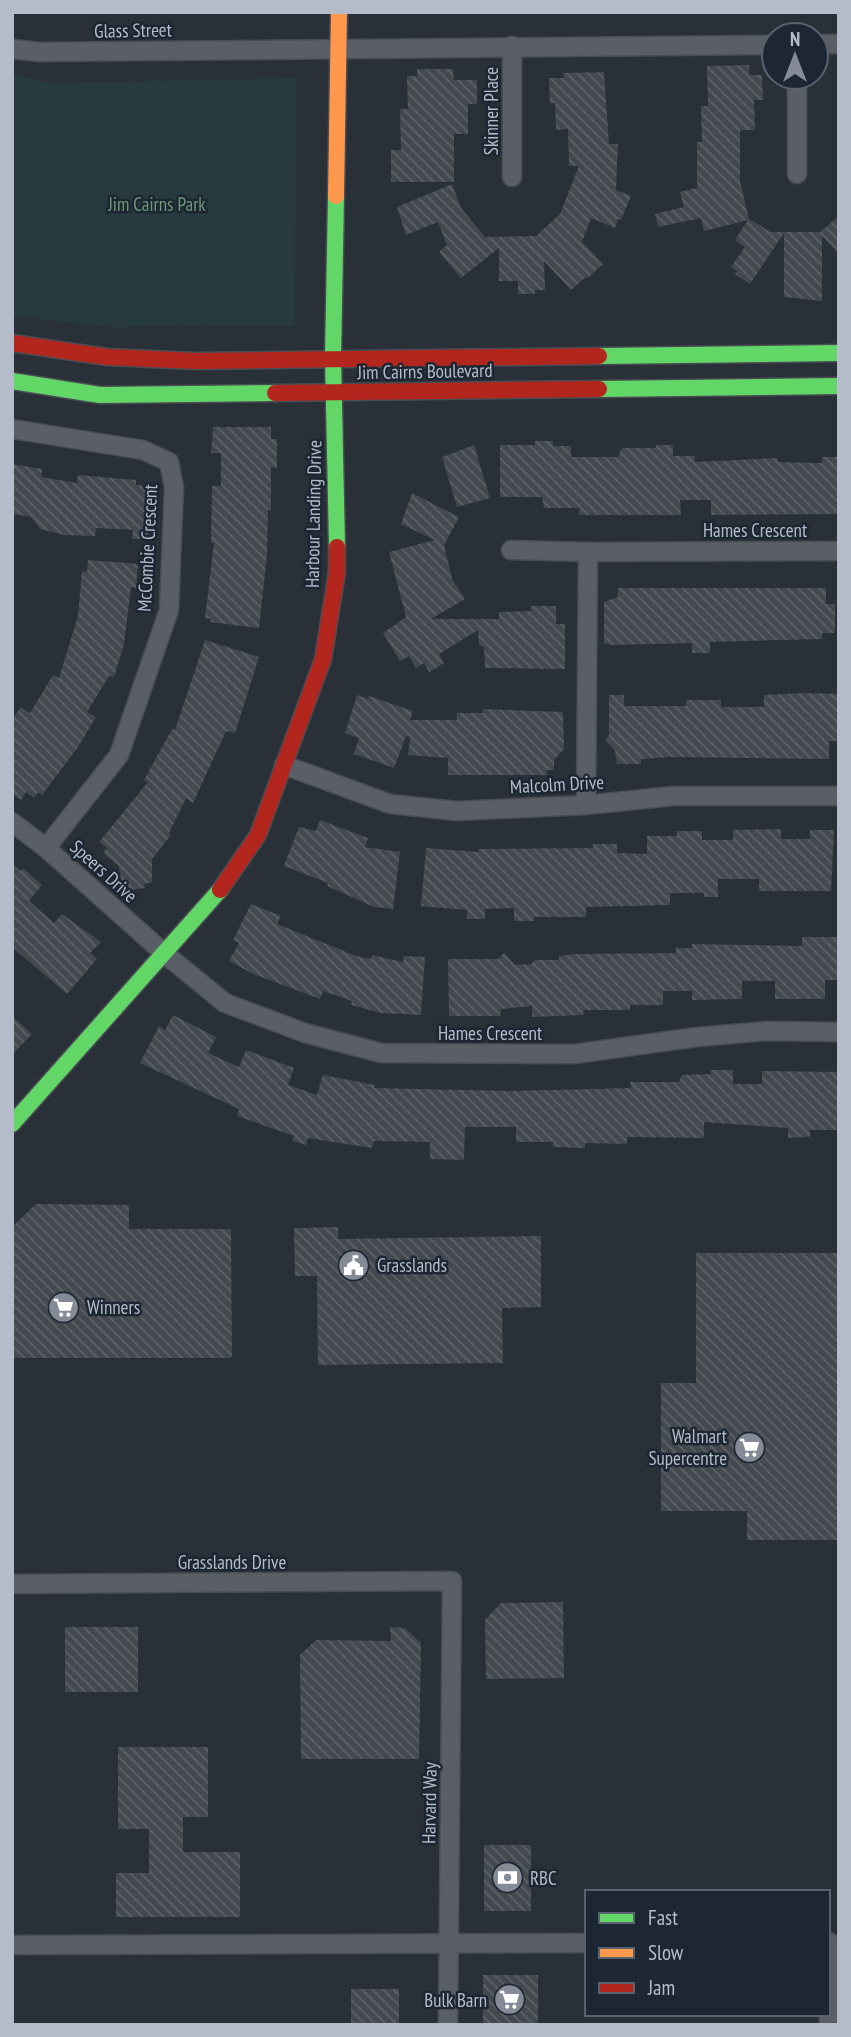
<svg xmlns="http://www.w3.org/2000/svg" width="851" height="2037" font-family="'PT Sans Narrow',sans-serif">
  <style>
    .green { fill: #273a3e }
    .building { fill: url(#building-back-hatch) }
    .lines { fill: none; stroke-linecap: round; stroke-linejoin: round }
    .street-casing { stroke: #484c53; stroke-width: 21 }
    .fast-casing { stroke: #484c53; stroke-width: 19 }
    .slow-casing { stroke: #484c53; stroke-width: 19 }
    .jam-casing { stroke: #484c53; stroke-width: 19 }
    .street { stroke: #5a5e66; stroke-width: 18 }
    .fast { stroke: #63d668; stroke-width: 16 }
    .slow { stroke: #ff974d; stroke-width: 16 }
    .jam { stroke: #b3261e; stroke-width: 16 }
    .labels { text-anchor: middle; stroke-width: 5; stroke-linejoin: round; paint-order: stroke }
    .street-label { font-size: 19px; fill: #b4bcc9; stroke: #1d2633 }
    .park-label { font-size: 19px; fill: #6b9a76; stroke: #1d2633 }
    .poi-label { font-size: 19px; fill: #b4bcc9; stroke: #1d2633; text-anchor: start }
  </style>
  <defs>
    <pattern id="building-back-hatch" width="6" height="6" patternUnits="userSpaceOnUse" patternTransform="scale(1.75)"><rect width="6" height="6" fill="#444950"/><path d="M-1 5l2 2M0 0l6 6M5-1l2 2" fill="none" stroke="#5d6168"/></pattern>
  </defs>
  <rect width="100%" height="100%" fill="#2a3038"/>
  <!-- green -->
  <polygon class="green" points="12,74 53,83 296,78 295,326 109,327 12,316"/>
  <!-- building -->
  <g class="building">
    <polygon points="749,65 749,75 762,75 763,100 754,100 755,130 740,130 740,181 749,219 771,232 820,232 839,216 839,254 822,236 822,301 784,297 784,233 750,284 735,274 737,271 731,267 745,247 735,240 748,220 704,231 701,218 658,227 655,214 684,207 680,192 697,188 697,142 702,142 701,106 708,106 707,66"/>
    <polygon points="417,69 453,69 454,80 477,80 477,104 468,104 468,134 454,134 454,182 391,182 391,150 401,150 400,109 408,109 407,76 417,76"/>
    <polygon points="604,72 609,144 618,144 616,190 631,196 621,220 618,219 615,228 591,218 582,242 603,264 588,278 586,277 571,290 544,261 545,290 535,290 535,294 518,294 518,281 499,281 499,248 461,278 439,252 447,245 438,222 406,235 397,207 452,184 461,208 485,237 536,236 560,214 579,166 569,166 568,129 556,130 555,103 550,103 549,78 564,78 563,73"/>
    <polygon points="213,427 271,427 271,439 277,439 277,468 271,467 271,510 268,510 267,556 259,628 210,622 211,619 205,618 214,543 211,543 212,486 221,486 221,453 211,453"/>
    <polygon points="535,441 553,441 553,446 571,446 571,457 618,457 622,448 656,448 656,445 673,445 673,456 695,456 695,462 778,458 778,462 822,463 822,457 839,457 839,514 711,515 711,500 680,500 681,515 579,515 579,508 544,508 542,497 500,497 500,445 535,445"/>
    <polygon points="474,445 490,498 457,507 442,457"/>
    <polygon points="12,464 42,469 41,477 77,483 78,475 136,480 136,485 151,486 148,539 132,539 133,530 96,528 95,536 65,535 40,529 31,517 12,514"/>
    <polygon points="412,493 459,517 444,545 452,579 465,599 431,619 499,619 499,612 531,611 531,606 556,606 556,624 565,624 565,669 485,668 484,647 479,645 478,630 439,654 444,663 429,672 424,663 416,668 409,656 400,661 383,633 406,617 389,552 435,540 401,524"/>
    <polygon points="88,560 138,564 136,588 131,587 124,644 114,677 109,676 87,712 96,717 78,747 42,795 38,792 34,798 26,792 21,800 12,794 12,720 21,707 30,713 53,675 59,678 78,616 82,571 87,572"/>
    <polygon points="618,588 826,588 826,604 835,604 835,628 834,633 822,633 822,639 710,642 710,653 692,653 692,643 611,645 604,643 604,602 618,597"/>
    <polygon points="205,640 259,657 235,733 226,731 193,803 186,798 169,833 171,835 152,859 152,882 144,884 145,888 129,890 125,883 121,883 119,866 103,853 107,848 99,842 148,782 144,780 172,729 175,730"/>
    <polygon points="806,693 839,694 839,741 829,741 829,759 670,757 641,759 641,764 617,764 615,750 605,740 609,735 609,695 624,695 624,706 686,706 686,700 721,700 721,707 764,707 764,695"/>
    <polygon points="357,695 368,699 369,696 413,711 410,720 457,720 457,713 483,713 483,709 563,712 564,749 554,760 554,770 547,770 547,775 448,775 448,758 408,755 410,737 406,736 394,768 354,754 359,738 345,733"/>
    <polygon points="320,820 368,838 365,847 400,852 393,909 374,907 327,886 328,883 284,866 299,827 316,831"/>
    <polygon points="781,829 781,839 810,839 810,830 834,830 831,891 759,891 759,879 718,879 718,897 704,897 704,893 670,893 670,905 586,907 586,917 534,917 534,921 514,921 514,908 485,909 485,919 467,919 467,910 421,906 426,848 479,852 479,849 593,848 593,844 617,844 617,853 647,854 647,836 677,836 677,831 702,831 702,840 733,840 733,830"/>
    <polygon points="12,864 21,871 23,868 42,885 29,901 54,923 62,914 101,942 90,953 97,959 67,994 12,947"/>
    <polygon points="251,904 281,916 277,924 356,956 371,959 372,955 403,962 404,956 425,957 421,1015 381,1013 351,1005 352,1001 323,991 320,999 253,974 229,961 239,943 233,940"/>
    <polygon points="802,937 839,937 839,980 825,980 825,999 775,999 775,981 742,981 742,999 692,1000 692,991 663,991 663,1005 630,1005 630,1010 584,1010 583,1015 532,1017 532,1006 501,1009 500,1016 449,1016 448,959 498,959 504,953 515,965 531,964 535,960 559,960 559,956 575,954 676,953 676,948 692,948 692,944 802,946"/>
    <polygon points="173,1015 216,1037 208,1053 239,1067 246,1050 294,1068 288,1085 317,1095 323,1075 375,1085 374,1088 512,1091 631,1088 630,1082 679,1082 682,1075 711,1074 711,1070 733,1070 733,1084 762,1084 762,1071 839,1072 839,1130 810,1130 810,1137 788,1138 788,1128 704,1122 704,1138 627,1137 627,1144 585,1143 585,1148 553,1147 553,1142 516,1142 516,1127 465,1127 464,1160 430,1159 430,1142 374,1141 372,1148 308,1138 306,1145 292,1141 294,1136 237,1116 239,1109 140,1063 159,1026 165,1030"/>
    <polygon points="12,1016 32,1034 12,1055"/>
    <polygon points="36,1204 129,1205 129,1229 231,1229 232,1358 12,1358 12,1227"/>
    <polygon points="338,1227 338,1239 541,1236 541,1307 502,1308 503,1363 318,1365 317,1276 295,1276 294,1228"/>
    <polygon points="696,1253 839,1253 839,1540 747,1540 747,1511 661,1511 661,1383 696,1383"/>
    <polygon points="563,1602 564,1678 486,1679 485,1620 501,1603"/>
    <rect x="65" y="1627" width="73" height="65"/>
    <polygon points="390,1627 405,1628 421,1643 419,1759 301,1759 300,1655 316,1640 391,1641"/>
    <polygon points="118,1747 208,1747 208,1817 183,1817 183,1852 240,1852 240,1917 116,1917 116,1873 149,1873 149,1829 118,1829"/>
    <rect x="484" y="1845" width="47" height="66"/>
    <rect x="483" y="1975" width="55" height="50"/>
    <rect x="351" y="1989" width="48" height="36"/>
  </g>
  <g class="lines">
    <defs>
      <g id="street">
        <polyline points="816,44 839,44"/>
        <polyline points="12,49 39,52 774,45"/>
        <polyline points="797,174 797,77"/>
        <polyline points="512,177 512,46"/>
        <polyline points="12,429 143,450 169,462 174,487 169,610 119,755 46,848"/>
        <polyline points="511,550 588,552"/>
        <polyline points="284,765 390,804 457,811 586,805 673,796 839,796"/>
        <polyline points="586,805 588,552 839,551"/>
        <polyline points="12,822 46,848 165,954 225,1003 305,1033 381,1053 574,1054 697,1037 767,1031 839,1032"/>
        <polyline points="12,1584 452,1581 448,2025"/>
        <polyline points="12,1945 587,1943"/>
        <polyline points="829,2025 829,1942"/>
      </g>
      <g id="fast">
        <polyline points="336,196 333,357 337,547"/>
        <polyline points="599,356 839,353"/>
        <polyline points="12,381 100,395 275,393"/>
        <polyline points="599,389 839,386"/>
        <polyline points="12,1124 220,890"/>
      </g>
      <polyline id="slow" points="336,196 339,12"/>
      <g id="jam">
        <polyline points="12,343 107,357 196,361 599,356"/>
        <polyline points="275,393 599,389"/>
        <polyline points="220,890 258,835 323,659 337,572 337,547"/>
      </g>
    </defs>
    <!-- street casing -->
    <use href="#street" class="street-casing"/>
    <!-- fast casing -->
    <use href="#fast" class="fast-casing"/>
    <!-- slow casing -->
    <use href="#slow" class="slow-casing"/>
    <!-- jam casing -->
    <use href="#jam" class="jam-casing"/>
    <!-- street -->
    <use href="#street" class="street"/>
    <!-- fast -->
    <use href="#fast" class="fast"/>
    <!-- slow -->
    <use href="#slow" class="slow"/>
    <!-- jam -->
    <use href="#jam" class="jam"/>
  </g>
  <!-- icons -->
  <defs>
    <symbol id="civic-disc" viewBox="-11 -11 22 22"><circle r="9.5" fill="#848b96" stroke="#1d2633"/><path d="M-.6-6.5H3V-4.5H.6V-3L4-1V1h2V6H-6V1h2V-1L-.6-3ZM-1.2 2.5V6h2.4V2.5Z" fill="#fff"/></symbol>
    <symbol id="supermarket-disc" viewBox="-11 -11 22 22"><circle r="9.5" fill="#848b96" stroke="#1d2633"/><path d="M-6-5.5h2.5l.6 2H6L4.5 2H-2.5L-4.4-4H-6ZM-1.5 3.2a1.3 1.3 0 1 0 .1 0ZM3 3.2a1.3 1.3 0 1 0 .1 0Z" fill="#fff"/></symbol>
    <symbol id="bank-disc" viewBox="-11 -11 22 22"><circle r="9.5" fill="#848b96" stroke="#1d2633"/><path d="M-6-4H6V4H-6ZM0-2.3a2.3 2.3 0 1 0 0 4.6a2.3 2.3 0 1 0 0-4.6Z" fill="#fff"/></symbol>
  </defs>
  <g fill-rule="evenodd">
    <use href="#civic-disc" x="336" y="1248" width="35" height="35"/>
    <use href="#supermarket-disc" x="46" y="1290" width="35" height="35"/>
    <use href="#supermarket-disc" x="732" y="1430" width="35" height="35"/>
    <use href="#bank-disc" x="490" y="1860" width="35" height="35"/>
    <use href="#supermarket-disc" x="492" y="1982" width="35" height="35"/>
  </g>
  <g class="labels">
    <!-- street labels -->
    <g class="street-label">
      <text transform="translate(133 30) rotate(-1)" y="7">Glass Street</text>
      <text transform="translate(491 111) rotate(-90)" y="7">Skinner Place</text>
      <text transform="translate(425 371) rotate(-1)" y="7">Jim Cairns Boulevard</text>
      <text transform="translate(313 514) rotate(-89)" y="7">Harbour Landing Drive</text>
      <text x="755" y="537">Hames Crescent</text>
      <text transform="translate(147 548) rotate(-87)" y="7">McCombie Crescent</text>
      <text transform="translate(557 784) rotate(-3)" y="7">Malcolm Drive</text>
      <text transform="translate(104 871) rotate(42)" y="7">Speers Drive</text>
      <text x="490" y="1040">Hames Crescent</text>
      <text x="232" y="1569">Grasslands Drive</text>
      <text transform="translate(429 1803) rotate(-89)" y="7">Harvard Way</text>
    </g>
    <!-- park labels -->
    <g class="park-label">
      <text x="157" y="211">Jim Cairns Park</text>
    </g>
    <!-- poi labels -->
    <g class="poi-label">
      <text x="377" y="1272">Grasslands</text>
      <text x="87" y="1314">Winners</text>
      <text x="727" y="1443" text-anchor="end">Walmart<tspan x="727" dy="22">Supercentre</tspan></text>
      <text x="530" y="1885">RBC</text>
      <text x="487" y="2007" text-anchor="end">Bulk Barn</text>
    </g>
  </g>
  <!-- border -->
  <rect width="851" height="2037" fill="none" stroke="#b4bcc9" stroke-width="28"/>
  <!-- legend -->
  <rect x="585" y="1890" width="245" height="126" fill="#1d2633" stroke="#59626f" stroke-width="2"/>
  <rect x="599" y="1913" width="35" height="10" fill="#63d668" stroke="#59626f" stroke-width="2"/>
  <text x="648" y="1925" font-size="21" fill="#b4bcc9">Fast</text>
  <rect x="599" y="1948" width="35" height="10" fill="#ff974d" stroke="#59626f" stroke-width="2"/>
  <text x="648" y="1960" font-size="21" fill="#b4bcc9">Slow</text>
  <rect x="599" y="1983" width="35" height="10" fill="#b3261e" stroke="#59626f" stroke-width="2"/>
  <text x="648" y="1995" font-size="21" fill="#b4bcc9">Jam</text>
  <!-- north arrow -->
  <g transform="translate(795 56)"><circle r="33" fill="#1d2633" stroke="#59626f" stroke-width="2"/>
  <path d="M0-5L12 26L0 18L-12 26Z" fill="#848b96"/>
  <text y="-10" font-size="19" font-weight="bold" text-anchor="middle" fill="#b4bcc9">N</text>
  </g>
</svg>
